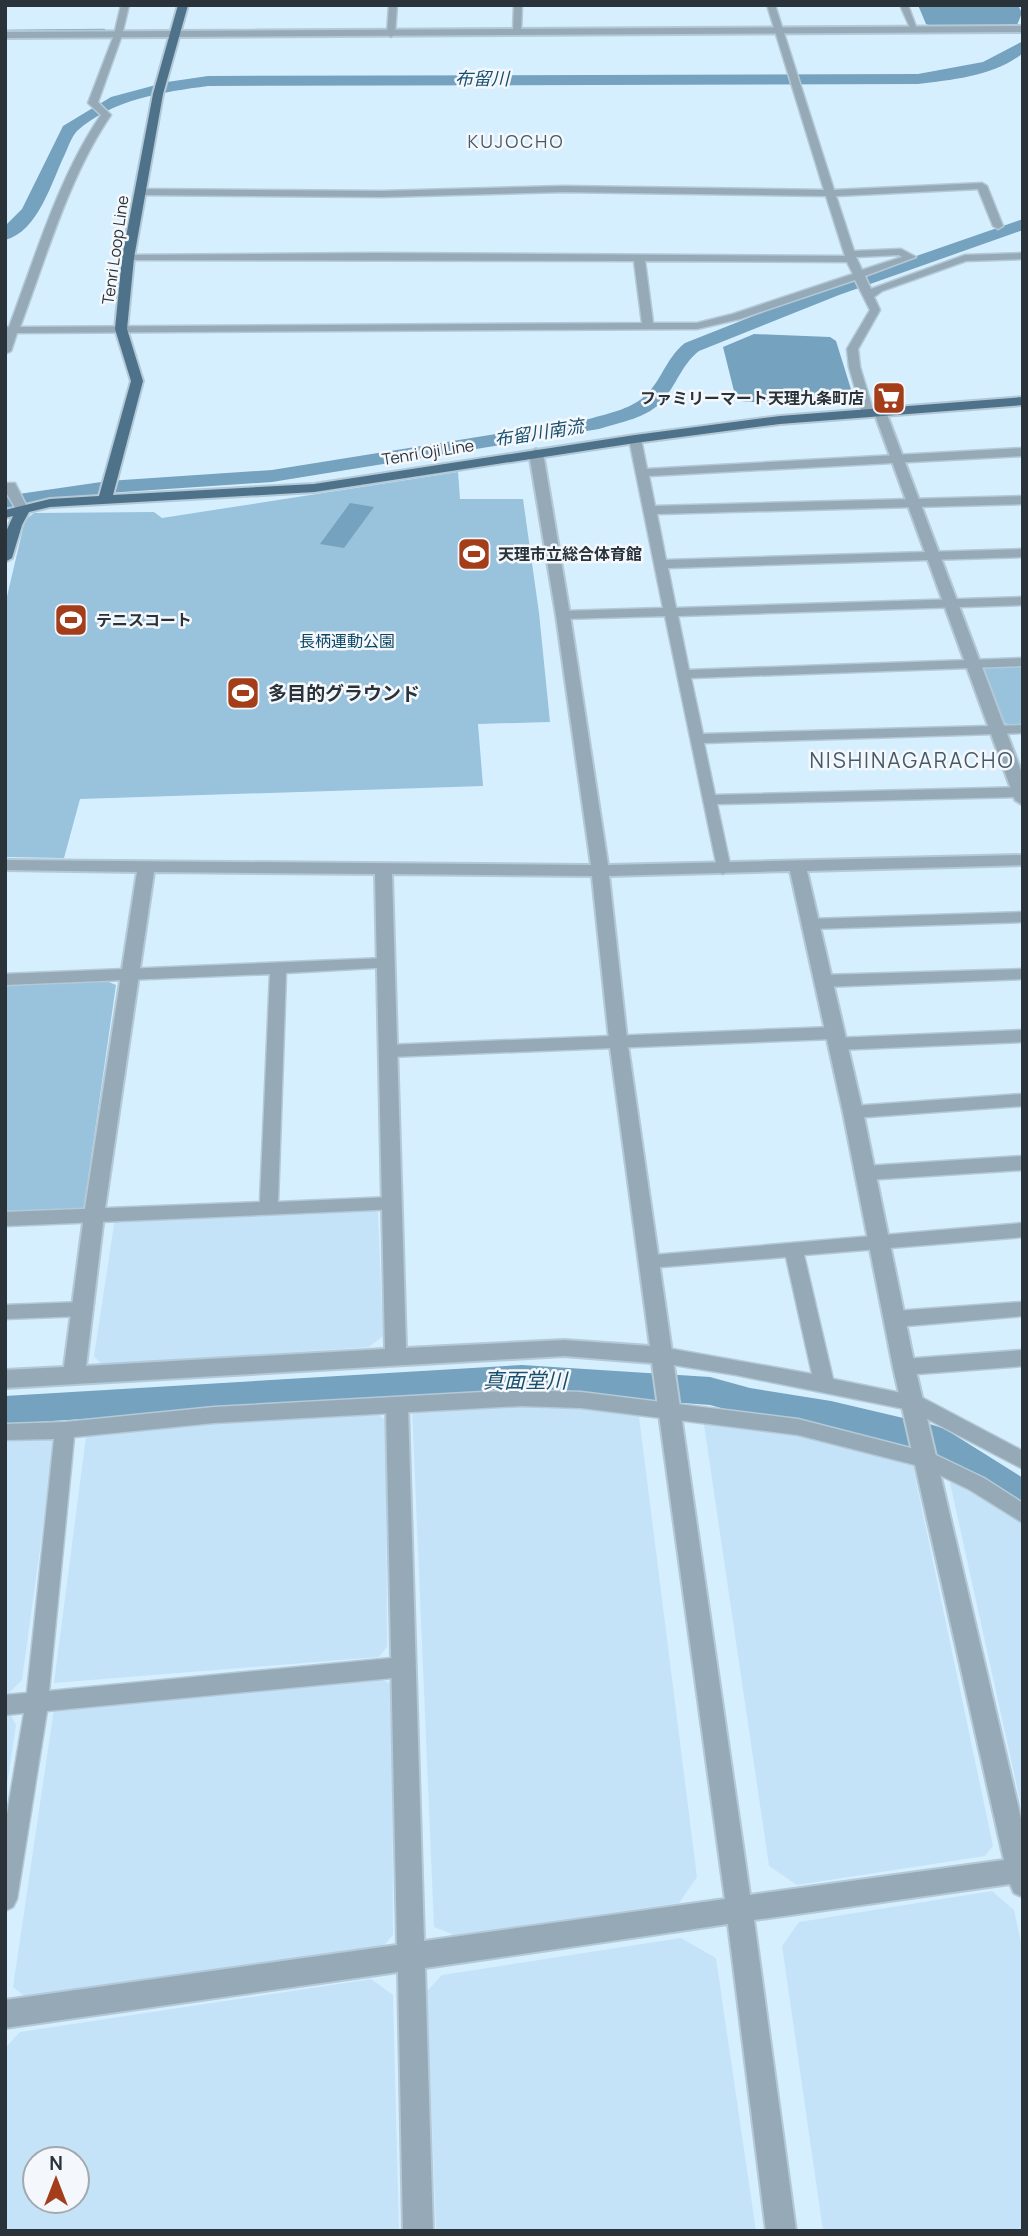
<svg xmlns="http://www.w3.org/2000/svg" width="1028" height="2236" font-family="Manrope,'Noto Sans JP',sans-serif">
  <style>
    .built { fill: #c5e3f8; fill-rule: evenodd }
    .green { fill: #99c2dd }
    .water { fill: #75a2be }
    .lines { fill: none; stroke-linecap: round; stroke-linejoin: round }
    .stream { stroke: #75a2be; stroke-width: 2.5 }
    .river { fill: #75a2be; fill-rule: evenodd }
    .minor-casing { stroke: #b3c9d7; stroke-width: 3 }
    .tertiary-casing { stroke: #b3c9d7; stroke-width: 4 }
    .primary-casing { stroke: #b3c9d7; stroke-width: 4 }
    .minor { fill: #96a9b6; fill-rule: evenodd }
    .tertiary { fill: #96a9b6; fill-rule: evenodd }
    .primary { fill: #4e7289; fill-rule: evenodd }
    .labels { text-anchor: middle; stroke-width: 5; stroke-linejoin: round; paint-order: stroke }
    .far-street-label { font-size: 16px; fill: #293339; stroke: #f4f8fc }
    .far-poi-label { font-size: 16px; font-weight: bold; fill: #293339; stroke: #f4f8fc; text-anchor: start }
    .far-park-label { font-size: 16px; fill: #0c4664; stroke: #f4f8fc }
    .far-water-label { font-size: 18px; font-style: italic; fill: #184f6c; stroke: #f4f8fc }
    .far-neighbourhood-label { font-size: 18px; letter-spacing: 2px; fill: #455a67; stroke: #f4f8fc }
    .poi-label { font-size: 19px; font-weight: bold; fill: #293339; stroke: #f4f8fc; text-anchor: start }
    .neighbourhood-label { font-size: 21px; letter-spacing: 2px; fill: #455a67; stroke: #f4f8fc }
    .water-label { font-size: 21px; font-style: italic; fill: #184f6c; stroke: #f4f8fc }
  </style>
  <rect width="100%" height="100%" fill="#d6efff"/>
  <!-- built -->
  <g class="built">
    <polygon points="372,1209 378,1212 383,1336 369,1347 102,1365 94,1356 115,1218"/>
    <polygon points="578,1405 639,1416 697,1877 679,1903 454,1935 434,1927 412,1409"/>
    <polygon points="378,1414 386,1421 387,1647 379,1657 54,1683 86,1436 93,1429"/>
    <polygon points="703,1418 810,1436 912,1462 993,1846 985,1856 797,1885 769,1866"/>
    <polygon points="48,1436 55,1440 22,1680 9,1693 5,1694 5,1437"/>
    <polygon points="948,1474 1023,1522 1023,1814"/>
    <polygon points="380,1679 392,1684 393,1935 381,1949 27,1998 13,1987 54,1708"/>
    <polygon points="11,1715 16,1725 5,1797 5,1716"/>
    <polygon points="992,1891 1014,1910 1023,1952 1023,2231 823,2231 782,1946 799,1922"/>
    <polygon points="681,1938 716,1958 756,2231 436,2231 427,1991 442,1975"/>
    <path d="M371,1979L393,1995L399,2231H5V2048L20,2032ZM77,2159V2201H35V2159Z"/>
  </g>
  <!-- green -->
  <g class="green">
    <polygon points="458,472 460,499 523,499 539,613 550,722 478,724 483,786 80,799 64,858 5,857 5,605 25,520 34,513 154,512 162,518"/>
    <polygon points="1023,662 1023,728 1021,728 1001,722 979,664"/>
    <polygon points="104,980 116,985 84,1207 81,1210 5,1213 5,984"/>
  </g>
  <!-- water -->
  <g class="water">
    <polygon points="918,5 1018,5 1022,13 1017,25 931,26 926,24"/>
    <polygon points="754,334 830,337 836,341 855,402 744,402 736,399 723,347"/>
    <polygon points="350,503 374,507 344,548 320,544"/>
  </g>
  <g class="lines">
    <!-- stream -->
    <polyline class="stream" points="5,31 104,30"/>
    <!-- river -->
    <g class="river">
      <path d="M1023,41V53C995,76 952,80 918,84L208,86C163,92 113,99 77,131C72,136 68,147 65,154C52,181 38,232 5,240V226L22,209L63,126L111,97L167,82L208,76L918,74L983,62Z"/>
      <path d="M1023,219V230L839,295L699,351C682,364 677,384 663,400C648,418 621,422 599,429L272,482L108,493L5,508V496L108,481L272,470L589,419C609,413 634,409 649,392C663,376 668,356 685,343L827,287Z"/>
      <polygon points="522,1365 710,1377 750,1388 831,1401 933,1425 945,1429 1023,1478 1023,1512 1011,1507 924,1451 831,1429 750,1416 710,1405 522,1391 5,1424 5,1396"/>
    </g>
    <defs>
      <g id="minor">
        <path d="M121,5H129L122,35L98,102L111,115C69,176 46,258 20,327L642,323L634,261L124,260L123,258L128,255L376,253L845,256L826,196L563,192L382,197L141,195L136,192L141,189L382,191L563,186L824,190L767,5H775L834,190L982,183L987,186L1003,226L998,229L993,226L978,189L836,196L854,251L901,249L916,257L865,276L871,289L965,255L1023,253V259L966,261L882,291L874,297L880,310L858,349L860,367L874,413L868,417L862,413L849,367L847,349L870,310L855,280L740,319L697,329L17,333L11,351L5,354V327H9C35,258 59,176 101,115L88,103L114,35ZM899,255L902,257L862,270L856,257ZM645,261L847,262L853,274L733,314L697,323H653Z"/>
        <polygon points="389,5 397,5 395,34 391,37 387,34"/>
        <polygon points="514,5 522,5 521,32 517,35 513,32"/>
        <polygon points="900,5 908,5 918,32 911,30"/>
        <polygon points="631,436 641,439 647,469 1023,448 1023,456 649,476 655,506 1023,496 1023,504 657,514 666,560 1023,549 1023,557 668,568 676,608 1023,597 1023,605 678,616 689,670 1023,658 1023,666 691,678 703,734 1023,725 1023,733 704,743 715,795 1023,787 1023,797 717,804 731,869 723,874 718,872 665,616 563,619 556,615 563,611 663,608 629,439"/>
        <polygon points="5,483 15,483 29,511 27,514 19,514 5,491"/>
        <polygon points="1023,912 1023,922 810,929 802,924 810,919"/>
        <polygon points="385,958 393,963 391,967 286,973 278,1202 392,1197 398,1199 401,1204 398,1209 5,1226 5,1212 260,1202 270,974 5,985 5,974"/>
        <polygon points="1023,969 1023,979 823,987 815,981 823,975"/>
        <polygon points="833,1027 841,1033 833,1039 388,1057 380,1051 388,1045"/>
        <polygon points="1023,1030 1023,1042 836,1050 828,1044 836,1038"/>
        <polygon points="1023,1094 1023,1106 853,1118 847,1116 844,1112 847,1108 853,1106"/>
        <polygon points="1023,1156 1023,1170 866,1180 860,1178 857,1173 860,1168 866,1166"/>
        <polygon points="1023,1223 1023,1237 804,1255 833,1379 921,1397 1023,1451 1023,1469 910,1410 736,1375 661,1363 654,1360 651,1355 654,1350 661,1347 812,1374 786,1257 649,1268 642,1266 640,1261 642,1256"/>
        <polygon points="83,1302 90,1304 93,1309 90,1314 83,1316 5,1319 5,1305"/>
        <polygon points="1023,1302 1023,1316 895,1327 888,1324 885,1319 888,1314 895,1311"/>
        <polygon points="1023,1350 1023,1366 904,1375 897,1373 894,1367 897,1361 904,1359"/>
        <polygon points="521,1390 581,1392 798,1419 934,1454 984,1478 1023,1503 1023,1523 970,1490 923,1467 798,1435 581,1408 521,1406 214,1423 74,1437 49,1691 403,1657 411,1660 414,1667 411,1674 403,1677 47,1711 17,1899 13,1907 5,1911 5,1826 24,1713 5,1715 5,1695 27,1693 54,1439 5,1440 5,1424 65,1422 214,1407"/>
      </g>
      <g id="tertiary">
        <polygon points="1023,26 1023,32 5,38 5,32"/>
        <polygon points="880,408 886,412 1023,776 1023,805 1015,800 874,412"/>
        <path d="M536,449L543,453L570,615L608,865L1023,855V865L807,871L863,1112L915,1367L1023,1827V1897L1014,1893L1010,1884L754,1920L796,2231H766L728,1924L425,1968L433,2231H403L398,1972L5,2028V2000L397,1945L386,1407L389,1401L397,1398L405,1401L408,1407L424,1941L725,1899L652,1363L564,1356L5,1388V1370L64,1367L84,1215L137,872L5,870V860L591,865L556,615L529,453ZM790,871L843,1112L893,1367L1004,1860L750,1895L627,1039L609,876ZM154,872L375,874L385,1349L86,1366L104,1215ZM392,874L592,876L609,1039L650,1346L564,1340L406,1348Z"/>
      </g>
      <polygon id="primary" points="178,5 188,5 163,94 134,258 127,329 143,381 113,495 314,484 635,435 780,416 1023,397 1023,405 780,424 635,443 314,492 50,507 29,512 22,525 12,558 5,562 5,534 13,516 5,518 5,510 50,499 99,496 131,381 115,329 122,258 153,94"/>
    </defs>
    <!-- minor casing -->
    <use href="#minor" class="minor-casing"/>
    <!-- tertiary casing -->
    <use href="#tertiary" class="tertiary-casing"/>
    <!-- primary casing -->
    <use href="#primary" class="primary-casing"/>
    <!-- minor -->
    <use href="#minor" class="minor"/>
    <!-- tertiary -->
    <use href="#tertiary" class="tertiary"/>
    <!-- primary -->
    <use href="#primary" class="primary"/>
  </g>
  <!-- icons -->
  <defs>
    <symbol id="supermarket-square" viewBox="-11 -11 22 22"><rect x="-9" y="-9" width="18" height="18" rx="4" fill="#a43e1a" stroke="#f4f8fc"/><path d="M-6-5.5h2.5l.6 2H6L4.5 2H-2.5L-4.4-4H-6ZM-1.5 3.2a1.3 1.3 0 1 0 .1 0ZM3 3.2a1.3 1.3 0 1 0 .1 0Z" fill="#fff"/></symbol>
    <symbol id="stadium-square" viewBox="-11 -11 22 22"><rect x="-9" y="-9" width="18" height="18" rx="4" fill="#a43e1a" stroke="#f4f8fc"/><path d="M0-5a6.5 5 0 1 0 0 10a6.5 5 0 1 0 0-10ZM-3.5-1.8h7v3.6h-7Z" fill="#fff"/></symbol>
  </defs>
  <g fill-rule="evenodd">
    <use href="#supermarket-square" x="870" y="379" width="38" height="38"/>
    <use href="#stadium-square" x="455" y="535" width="38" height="38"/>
    <use href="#stadium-square" x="52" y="601" width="38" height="38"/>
    <use href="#stadium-square" x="224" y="674" width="38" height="38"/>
  </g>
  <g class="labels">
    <!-- far-street labels -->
    <g class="far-street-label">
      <text transform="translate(115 250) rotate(-82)" y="6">Tenri Loop Line</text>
      <text transform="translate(428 452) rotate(-9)" y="6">Tenri Oji Line</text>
    </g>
    <!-- far-poi labels -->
    <g class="far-poi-label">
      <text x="864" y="404" text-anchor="end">ファミリーマート天理九条町店</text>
      <text x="498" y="560">天理市立総合体育館</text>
      <text x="96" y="626">テニスコート</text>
    </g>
    <!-- far-park labels -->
    <g class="far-park-label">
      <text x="347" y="647">長柄運動公園</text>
    </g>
    <!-- far-water labels -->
    <g class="far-water-label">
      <text x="482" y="85">布留川</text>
      <text transform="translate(539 433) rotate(-9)" y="6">布留川南流</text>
    </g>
    <!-- far-neighbourhood labels -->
    <g class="far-neighbourhood-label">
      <text x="516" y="148">KUJOCHO</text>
    </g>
    <!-- poi labels -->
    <g class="poi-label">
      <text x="268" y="700">多目的グラウンド</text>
    </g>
    <!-- neighbourhood labels -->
    <g class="neighbourhood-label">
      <text x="912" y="768">NISHINAGARACHO</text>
    </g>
    <!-- water labels -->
    <g class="water-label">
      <text x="525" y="1388">真面堂川</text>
    </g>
  </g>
  <!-- border -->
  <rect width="1028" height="2236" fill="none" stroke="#293339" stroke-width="14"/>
  <!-- north arrow -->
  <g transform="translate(56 2180)"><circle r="33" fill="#f4f8fc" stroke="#a3a9ae" stroke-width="2"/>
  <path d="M0-5L12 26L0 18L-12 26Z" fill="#a43e1a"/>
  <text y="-10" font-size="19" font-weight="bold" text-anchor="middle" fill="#293339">N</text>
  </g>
</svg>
